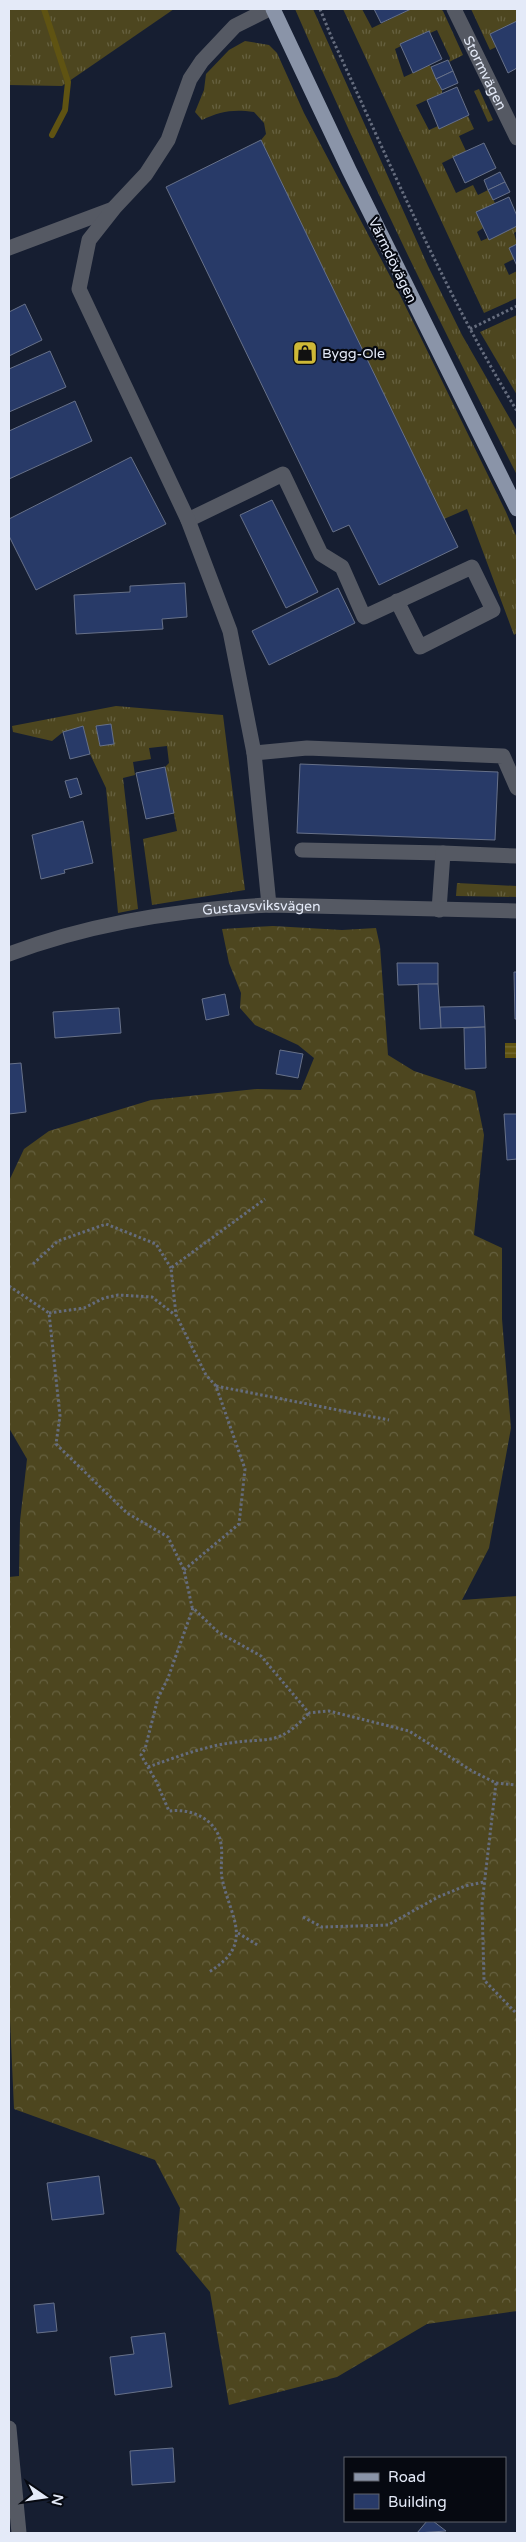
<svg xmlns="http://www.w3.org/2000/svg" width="526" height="2542" font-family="'Varela Round',sans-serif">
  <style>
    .grass { fill: url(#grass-tufts); fill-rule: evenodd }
    .forest { fill: url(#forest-crowns) }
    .water { fill: url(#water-rules) }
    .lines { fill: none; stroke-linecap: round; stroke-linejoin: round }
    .stream { stroke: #5f5312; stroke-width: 6 }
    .building { fill: #283a68; stroke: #677189 }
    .path { stroke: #656c7d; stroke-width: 3; stroke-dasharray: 2.5 2.5; stroke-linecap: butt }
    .minor { stroke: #555963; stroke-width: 15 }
    .major { stroke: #8a94a8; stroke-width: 15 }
    .labels { text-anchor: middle; stroke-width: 4.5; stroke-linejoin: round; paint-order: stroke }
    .street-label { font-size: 14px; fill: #e4eaf8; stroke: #060911 }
    .poi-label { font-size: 14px; fill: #e4eaf8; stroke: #060911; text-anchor: start }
  </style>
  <defs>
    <pattern id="grass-tufts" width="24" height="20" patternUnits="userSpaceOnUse" patternTransform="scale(1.25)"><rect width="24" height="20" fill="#4d461f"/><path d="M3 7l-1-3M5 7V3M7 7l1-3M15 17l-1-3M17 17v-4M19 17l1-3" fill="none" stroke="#666140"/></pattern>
    <pattern id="forest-crowns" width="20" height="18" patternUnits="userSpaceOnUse" patternTransform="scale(1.25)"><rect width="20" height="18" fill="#4d461f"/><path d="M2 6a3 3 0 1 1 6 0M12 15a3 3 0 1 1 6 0" fill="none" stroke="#666140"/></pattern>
    <pattern id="water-rules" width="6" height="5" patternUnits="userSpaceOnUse" patternTransform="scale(1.25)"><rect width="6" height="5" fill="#5f5312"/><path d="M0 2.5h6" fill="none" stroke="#766c35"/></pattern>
  </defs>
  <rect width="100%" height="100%" fill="#161e31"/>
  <!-- grass -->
  <g class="grass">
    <polygon points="9,9 174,9 62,86 9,85"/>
    <path d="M295,9H313L428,266L462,335L517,431V475C439,321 363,167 295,9Z"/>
    <polygon points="343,9 362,9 372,28 411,9 441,9 443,11 463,55 449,62 450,58 437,30 430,33 428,31 400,44 401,46 395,49 404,77 430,65 442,90 442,93 416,105 429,130 438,126 440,128 468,116 474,129 459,136 466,151 442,163 456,193 473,185 478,195 488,190 495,203 476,212 483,228 477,232 481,241 488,238 489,239 517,226 517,231 514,233 517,244 509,248 514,259 504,264 509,275 517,271 517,298 484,313"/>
    <polygon points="471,9 517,9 517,21 490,34 496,47 490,50"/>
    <path d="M245,41L269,45L277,53L304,113L400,295L506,512L517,538V633L514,635L467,509L444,519L261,140L266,134L264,123L254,112C234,109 220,111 202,120L195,112L204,90L206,74L229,50Z"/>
    <polygon points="479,89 493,120 488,122 474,91"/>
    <polygon points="517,315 517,395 480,332"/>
    <path d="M116,706L223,715L245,890L152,905L143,839L177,831L165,767L169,763L167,746L149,748L151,759L133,762L135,775L123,778L138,909L118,913L106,788L90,754L83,726L63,732L52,741L13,732L12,726ZM110,724L114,743L100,746L96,727Z"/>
    <polygon points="457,883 517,886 517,897 456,896"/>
  </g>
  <!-- forest -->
  <polygon class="forest" points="273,926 342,930 376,928 380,946 388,1055 414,1071 475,1091 484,1135 474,1235 502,1248 502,1319 511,1428 489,1548 462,1600 517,1596 517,2311 427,2324 337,2377 229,2405 210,2292 176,2251 180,2208 155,2160 14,2109 9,1997 9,1577 19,1576 20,1521 27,1459 9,1428 9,1181 24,1149 49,1131 151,1100 257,1089 301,1090 314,1058 298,1045 255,1025 240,1008 241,993 229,963 222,929"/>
  <!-- water -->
  <rect class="water" x="505" y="1043" width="12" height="15"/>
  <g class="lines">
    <!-- stream -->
    <polyline class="stream" points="44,9 68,82 65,110 52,135"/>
  </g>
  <!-- building -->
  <g class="building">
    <polygon points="374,9 411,9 381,23"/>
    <polygon points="517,21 517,68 508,73 490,34"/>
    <polygon points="429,31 442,59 413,73 400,44"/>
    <polygon points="448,60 453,71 436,79 431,67"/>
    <polygon points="453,71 458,83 442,90 436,79"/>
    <polygon points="457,87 469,115 439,129 427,100"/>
    <polygon points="261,140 458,547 379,585 349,525 333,532 166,187"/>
    <polygon points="484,143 496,168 465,183 453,157"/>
    <polygon points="500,172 505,182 488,190 484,180"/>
    <polygon points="505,182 510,192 493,200 488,190"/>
    <polygon points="509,197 517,216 517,226 489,240 476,212"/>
    <polygon points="517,244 517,266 509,248"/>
    <polygon points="25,304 42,340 9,356 9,312"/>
    <polygon points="50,351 66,387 9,412 9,369"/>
    <polygon points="75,401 92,441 9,479 9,431"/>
    <polygon points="131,457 166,524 36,590 9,536 9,519"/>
    <polygon points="272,500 318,592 286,608 240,515"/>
    <polygon points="185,583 187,617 162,619 163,629 76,634 74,595 130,592 130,586"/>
    <polygon points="338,588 355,623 269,665 252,631"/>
    <polygon points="111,724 114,744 100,746 96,726"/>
    <polygon points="83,726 90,754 70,759 63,732"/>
    <polygon points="300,764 498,772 495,840 297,833"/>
    <polygon points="165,767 174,813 146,819 136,773"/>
    <polygon points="77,778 82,794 70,798 65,781"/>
    <polygon points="83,821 93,863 64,870 65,873 41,879 32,835"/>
    <polygon points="397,963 438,963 438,984 398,985"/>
    <polygon points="514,972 517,972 517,1019 515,1019"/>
    <polygon points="418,984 438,984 441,1028 420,1029"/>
    <polygon points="225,994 229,1015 206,1020 202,999"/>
    <polygon points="484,1006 485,1027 441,1028 440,1007"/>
    <polygon points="119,1008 121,1033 55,1038 53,1012"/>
    <polygon points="485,1027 486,1068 465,1069 464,1028"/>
    <polygon points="280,1050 303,1054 298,1078 276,1074"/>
    <polygon points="21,1063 26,1112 9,1114 9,1064"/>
    <polygon points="504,1114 517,1114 517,1159 507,1160"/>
    <polygon points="99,2176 104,2214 52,2220 47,2183"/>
    <polygon points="54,2303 57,2331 37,2333 34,2305"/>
    <polygon points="165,2333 172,2387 115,2395 110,2357 134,2354 131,2337"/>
    <polygon points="173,2448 175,2482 132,2485 130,2451"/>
    <polygon points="427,2521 433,2521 446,2531 417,2533"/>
  </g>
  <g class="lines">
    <!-- path -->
    <g class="path">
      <path d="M320,9L331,36C390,163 444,292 517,411"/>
      <polyline points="470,329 517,306"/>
      <polyline points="33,1264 58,1241 106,1224 156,1244 171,1268"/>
      <polyline points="9,1286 49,1313 60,1416 56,1444 127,1513 168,1537 184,1570 192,1607 218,1632 261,1656 309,1713 329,1711 409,1731 472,1771 496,1783 517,1785"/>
      <polyline points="49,1313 84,1308 104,1298 118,1295 152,1297 175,1315"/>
      <polyline points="216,1386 389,1420"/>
      <polyline points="184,1570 239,1524 245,1469 216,1386 206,1375 176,1315 171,1268 265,1199"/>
      <path d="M193,1608L168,1678L158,1698L145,1749L141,1755L156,1781L169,1811C191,1808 217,1819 221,1844C223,1855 220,1867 222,1878C230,1918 256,1943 209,1972"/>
      <path d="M148,1767C174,1758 202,1747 230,1743C270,1737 278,1747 309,1713"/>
      <polyline points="496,1783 482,1904 484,1980 517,2014"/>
      <polyline points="303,1917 322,1927 388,1925 438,1897 465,1886 484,1882"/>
      <polyline points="238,1933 259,1946"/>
    </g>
    <!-- minor -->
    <g class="minor">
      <path id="s1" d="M454,9L517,138"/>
      <polyline points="9,248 113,209"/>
      <polyline points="188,520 283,474 321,554 342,567 364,617 472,567 493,610 420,647 397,601"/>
      <polyline points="254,753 307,748 503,756 517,788"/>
      <polyline points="302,850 443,853"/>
      <polyline points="269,905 254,753 230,631 188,520 79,289 89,240 115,207 146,174 168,140 190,79 202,61 235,26 269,9"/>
      <polyline points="439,910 443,853 517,856"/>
      <path id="s2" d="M9,954C91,923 182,909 269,905L517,911"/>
      <polyline points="9,2428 19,2533"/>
    </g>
    <!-- major -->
    <polyline class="major" points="273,9 349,170 517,509"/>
  </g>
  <!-- icons -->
  <defs>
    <symbol id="shop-square" viewBox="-11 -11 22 22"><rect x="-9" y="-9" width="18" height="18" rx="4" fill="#ceb837" stroke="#060911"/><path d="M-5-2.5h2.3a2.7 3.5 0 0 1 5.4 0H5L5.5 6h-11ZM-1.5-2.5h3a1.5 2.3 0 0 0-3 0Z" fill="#111"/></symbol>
  </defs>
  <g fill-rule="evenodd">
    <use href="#shop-square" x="291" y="339" width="28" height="28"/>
  </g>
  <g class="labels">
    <!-- street labels -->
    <g class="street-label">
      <text dy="5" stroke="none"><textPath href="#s1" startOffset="71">Stormvägen</textPath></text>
      <text transform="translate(393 260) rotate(64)" y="5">Värmdövägen</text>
      <text dy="5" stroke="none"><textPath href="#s2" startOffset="258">Gustavsviksvägen</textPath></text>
    </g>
    <!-- poi labels -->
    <g class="poi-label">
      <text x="322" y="358">Bygg-Ole</text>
    </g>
  </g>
  <!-- border -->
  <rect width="526" height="2542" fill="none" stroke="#e4eaf8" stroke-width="20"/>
  <!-- legend -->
  <rect x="344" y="2457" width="162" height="65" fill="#060911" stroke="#5f636d"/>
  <rect x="354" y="2473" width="25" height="8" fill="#8a94a8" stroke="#5f636d"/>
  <text x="388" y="2482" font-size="15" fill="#e4eaf8">Road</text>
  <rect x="354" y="2494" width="25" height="15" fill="#283a68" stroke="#5f636d"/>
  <text x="388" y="2507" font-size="15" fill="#e4eaf8">Building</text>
  <!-- north arrow -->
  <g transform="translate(45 2497) rotate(103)" stroke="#060911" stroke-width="4" paint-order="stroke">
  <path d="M0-4L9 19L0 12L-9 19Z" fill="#e4eaf8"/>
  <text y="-8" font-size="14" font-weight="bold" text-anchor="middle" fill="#e4eaf8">N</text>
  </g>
</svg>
